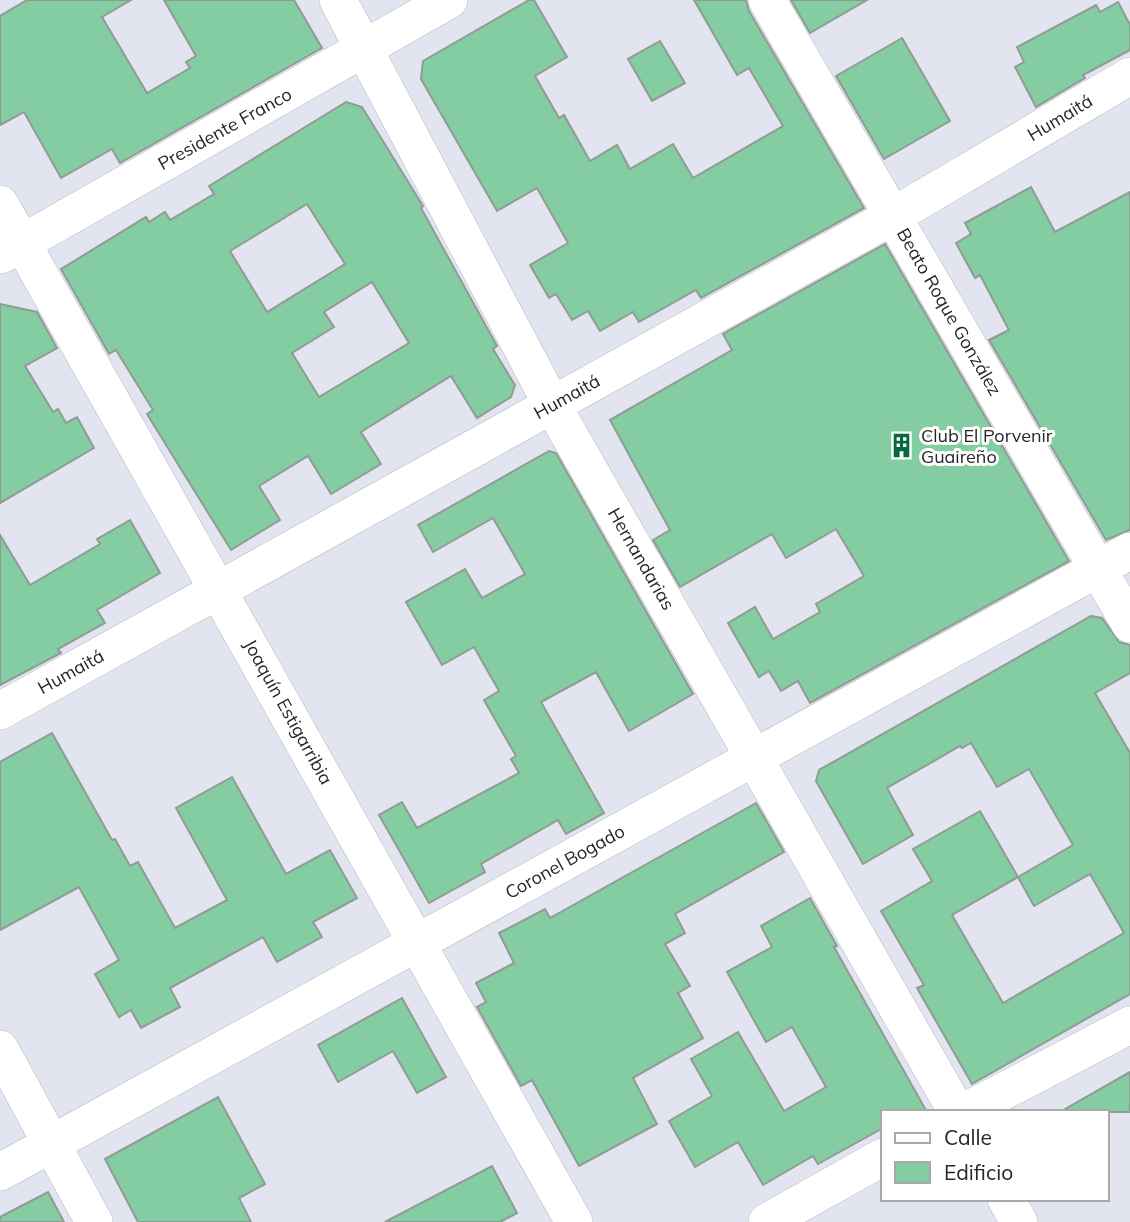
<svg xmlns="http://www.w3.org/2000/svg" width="1130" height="1222" font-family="Mulish,sans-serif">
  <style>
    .building { fill: #84cca1; stroke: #919b94; stroke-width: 2; fill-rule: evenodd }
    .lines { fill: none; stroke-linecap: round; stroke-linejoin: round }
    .minor-casing { stroke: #b7b9c3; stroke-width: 38 }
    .minor { stroke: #fff; stroke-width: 37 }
    .labels { text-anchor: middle; stroke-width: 6; stroke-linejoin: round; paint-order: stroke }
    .street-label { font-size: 18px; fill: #27272b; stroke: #fff }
    .poi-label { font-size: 18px; fill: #27272b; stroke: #fff; text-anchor: start }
  </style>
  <rect width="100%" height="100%" fill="#e2e4ef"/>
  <!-- building -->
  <g class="building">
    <polygon points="27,0 131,0 102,17 147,93 190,68 186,62 196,56 164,0 294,0 322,48 120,163 112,149 61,178 24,112 0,125 0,16"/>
    <polygon points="529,0 534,0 567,57 535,76 559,118 564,115 590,161 617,145 630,169 673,144 693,178 783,126 749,68 737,75 694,0 746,0 749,11 864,208 701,298 696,290 639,322 633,312 600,331 588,311 572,320 556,294 549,298 530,265 568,243 537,188 497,211 421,79 423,61"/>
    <polygon points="791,0 867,0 810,33"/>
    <polygon points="1118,2 1130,25 1130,50 1083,75 1085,78 1036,107 1015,67 1024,62 1017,47 1096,5 1100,12"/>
    <polygon points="902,38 950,121 884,159 836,76"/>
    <polygon points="660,41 685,83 652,101 628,59"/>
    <path d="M346,102L362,107L423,206L421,208L497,346L493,349L515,385L511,397L477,418L451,376L361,432L381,464L331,494L308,456L259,486L280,520L231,550L147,414L153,410L116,350L109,354L61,269L146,217L149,222L165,212L170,220L214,194L209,186ZM307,204L345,264L267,312L230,251ZM372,282L409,343L319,397L292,353L334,327L324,312Z"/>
    <polygon points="1031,187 1055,232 1130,192 1130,530 1106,540 989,340 1009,330 980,275 975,278 956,243 971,234 965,223"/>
    <polygon points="885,244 1069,561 810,703 798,681 781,691 769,671 759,677 728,623 755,607 773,639 820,612 816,604 864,576 836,529 786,558 772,534 680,587 653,540 670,530 610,420 732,350 723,334"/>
    <polygon points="0,304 37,312 57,348 25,366 53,412 58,409 66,423 77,417 94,448 0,503"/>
    <polygon points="549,451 556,453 693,694 629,731 596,672 541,702 604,813 566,834 558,820 481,864 485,872 429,903 379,815 402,802 417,828 519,773 511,759 516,756 484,700 499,691 474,647 442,665 406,602 465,569 482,598 525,574 493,518 433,552 418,525"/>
    <polygon points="130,520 160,573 97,610 105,623 58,649 61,653 0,685 0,535 30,585 100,544 97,539"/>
    <path d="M1091,616L1102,618L1119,642L1130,645V673L1095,693L1130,753V994L972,1084L917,988L924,985L881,911L932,881L913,849L980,811L1018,877L1073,845L1029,769L997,787L971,743L962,748L960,746L887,788L913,835L863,864L816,781L819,770ZM1090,874L1124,933L1003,1003L952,915L1018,877L1034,906Z"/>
    <polygon points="52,733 112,840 115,839 130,866 138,862 175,928 227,900 176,808 232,777 286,874 330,850 357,898 313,922 322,937 277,962 263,937 170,988 180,1007 141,1028 131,1010 119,1017 95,974 119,960 79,887 0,930 0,762"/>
    <polygon points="756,803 784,852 675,914 685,933 665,944 690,986 678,993 703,1038 633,1078 657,1124 579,1166 532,1080 521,1086 477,1007 486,1002 476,983 514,963 499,933 545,909 550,918"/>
    <polygon points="810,898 837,946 834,947 927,1112 883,1112 883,1128 818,1164 813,1156 763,1185 738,1142 695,1167 669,1121 712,1096 691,1059 738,1032 784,1111 826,1087 792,1027 766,1042 727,972 772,947 761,926"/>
    <polygon points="402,998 446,1077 417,1093 393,1051 338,1082 318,1045"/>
    <polygon points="1130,1072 1130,1112 1060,1112"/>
    <polygon points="218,1097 265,1184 239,1198 251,1222 138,1222 105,1159"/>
    <polygon points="492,1166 517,1213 500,1222 385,1222"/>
    <polygon points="48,1192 64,1222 0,1222 0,1217"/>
  </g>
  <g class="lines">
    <defs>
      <g id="minor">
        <polyline points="338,0 552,405 957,1112"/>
        <polyline points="767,0 1130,624"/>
        <polyline points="0,204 574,1222"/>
        <polyline points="1,255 449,0"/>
        <polyline points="0,711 893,216 1130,76"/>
        <polyline points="0,1049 94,1222"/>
        <polyline points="964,1112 1130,1025"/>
        <polyline points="0,1172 1130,551"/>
        <polyline points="1006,1199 1019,1222"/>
        <polyline points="767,1222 883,1157"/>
      </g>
    </defs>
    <!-- minor casing -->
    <use href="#minor" class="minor-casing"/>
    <!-- minor -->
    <use href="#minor" class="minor"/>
  </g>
  <!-- icons -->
  <defs>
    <symbol id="building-bare" viewBox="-9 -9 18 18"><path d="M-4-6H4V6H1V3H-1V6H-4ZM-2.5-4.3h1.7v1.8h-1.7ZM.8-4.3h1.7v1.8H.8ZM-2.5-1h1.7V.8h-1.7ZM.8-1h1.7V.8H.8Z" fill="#04693f" stroke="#fff" stroke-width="2.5" paint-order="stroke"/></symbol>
  </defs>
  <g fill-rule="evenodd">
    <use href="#building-bare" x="884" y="428" width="35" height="35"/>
  </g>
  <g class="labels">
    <!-- street labels -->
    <g class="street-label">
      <text transform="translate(1060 118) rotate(-31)" y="6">Humaitá</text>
      <text transform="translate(225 129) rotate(-29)" y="6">Presidente Franco</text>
      <text transform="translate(949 312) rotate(60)" y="6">Beato Roque González</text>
      <text transform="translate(567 397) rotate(-29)" y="6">Humaitá</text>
      <text transform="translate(641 559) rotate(60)" y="6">Hernandarias</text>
      <text transform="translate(71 672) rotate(-29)" y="6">Humaitá</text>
      <text transform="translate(288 712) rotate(61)" y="6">Joaquín Estigarribia</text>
      <text transform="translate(565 862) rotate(-29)" y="6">Coronel Bogado</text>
    </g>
    <!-- poi labels -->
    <g class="poi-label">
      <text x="921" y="442">Club El Porvenir<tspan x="921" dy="21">Guaireño</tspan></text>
    </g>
  </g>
  <!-- legend -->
  <rect x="881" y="1110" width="228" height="91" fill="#ffffff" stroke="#a9a9aa" stroke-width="2"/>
  <rect x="895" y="1133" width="35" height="10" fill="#ffffff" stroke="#a9a9aa" stroke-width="2"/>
  <text x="944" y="1145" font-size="21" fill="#27272b">Calle</text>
  <rect x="895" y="1162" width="35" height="21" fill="#84cca1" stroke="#a9a9aa" stroke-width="2"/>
  <text x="944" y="1180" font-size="21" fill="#27272b">Edificio</text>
</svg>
